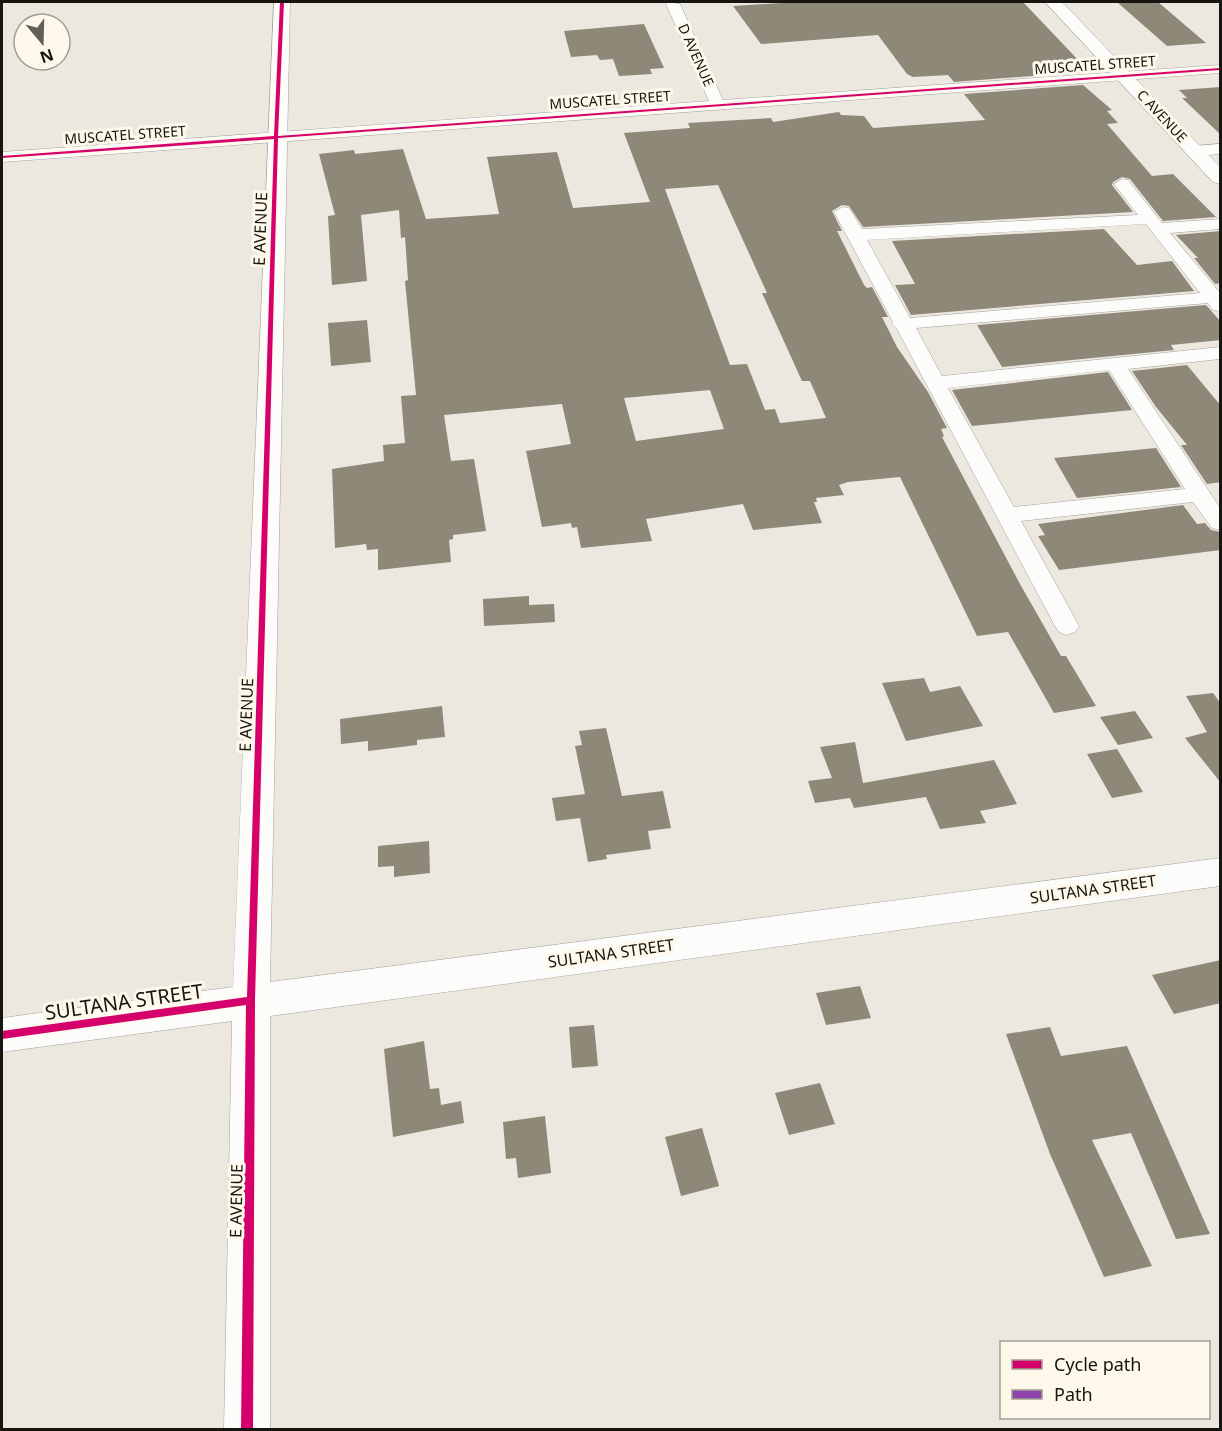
<svg xmlns="http://www.w3.org/2000/svg" width="1222" height="1431" font-family="'Noto Sans',sans-serif">
  <style>
    .building { fill: #8e8878; fill-rule: evenodd }
    .lines { fill: none; stroke-linecap: round; stroke-linejoin: round }
    .minor-casing { stroke: #a2a09a; stroke-width: 1 }
    .tertiary-casing { stroke: #a2a09a; stroke-width: 1 }
    .minor { fill: #fcfcfa; fill-rule: evenodd }
    .tertiary { fill: #fcfcfa; fill-rule: evenodd }
    .cycleway-casing { stroke: #fdf8e9; stroke-width: 3 }
    .cycleway { fill: #d6006c; fill-rule: evenodd }
    .labels { text-anchor: middle; stroke-width: 6; stroke-linejoin: round; paint-order: stroke }
    .far-street-label { font-size: 14px; fill: #171510; stroke: #fdf8e9 }
    .street-label { font-size: 16px; fill: #171510; stroke: #fdf8e9 }
    .near-street-label { font-size: 20px; fill: #171510; stroke: #fdf8e9 }
  </style>
  <rect width="100%" height="100%" fill="#ece8e0"/>
  <!-- building -->
  <g class="building">
    <polygon points="797,2 1023,2 1082,64 1061,65 1070,73 954,82 948,75 913,77 907,74 878,35 761,44 733,6"/>
    <polygon points="1117,2 1158,2 1206,43 1167,46"/>
    <polygon points="644,24 664,68 650,69 652,74 619,76 613,59 600,60 597,55 571,57 564,31"/>
    <path d="M1083,85L1112,110L1107,111L1118,123L1107,124L1152,176L1173,174L1216,217L1163,221L1130,179L1122,177L1113,182L1112,185L1133,212L863,227L849,206L842,205L832,211L842,231H837L864,285L867,288L872,287L888,317H882L897,347L928,392L947,428L941,429L944,436L942,437L1020,584L1061,656H1066L1096,706L1054,713L1008,632L977,636L900,477L848,482L839,485L844,495L816,498L817,502H814L822,523L753,530L743,504L646,519L652,541L581,548L577,527L572,528L571,523L542,527L526,451L571,444L562,404L444,415L451,461L474,459L486,531L453,535V539L449,540L451,562L378,570V549L367,550L366,544L335,548L332,469L384,461L383,445L405,443L401,396L416,395L405,281L408,280L405,237L401,238L399,210L361,215L367,281L332,285L328,216L335,215L319,154L354,150L355,154L403,149L426,219L499,214L487,157L557,152L573,208L650,202L624,133L690,128L688,123L771,118L773,122L839,112L841,115L864,116L873,128L985,120L964,94ZM718,185L767,293H762L802,381H810L826,418L780,423L775,409L765,410L747,364L730,365L665,189ZM710,390L724,429L636,441L624,398Z"/>
    <polygon points="1221,87 1221,135 1182,98 1187,98 1179,90"/>
    <polygon points="1104,229 1137,265 1172,261 1194,291 911,315 895,285 915,284 892,241"/>
    <polygon points="1221,231 1221,283 1215,284 1194,258 1198,258 1176,235"/>
    <polygon points="1206,305 1221,322 1221,340 1171,345 1174,350 1002,367 977,325"/>
    <polygon points="367,320 371,362 331,366 328,323"/>
    <polygon points="1187,365 1221,406 1221,482 1207,484 1181,445 1187,445 1156,407 1132,371"/>
    <polygon points="1108,372 1132,410 972,426 952,390"/>
    <polygon points="1156,448 1181,487 1077,498 1054,458"/>
    <polygon points="1183,505 1197,524 1205,523 1211,530 1221,532 1221,550 1059,570 1038,536 1045,535 1038,524"/>
    <polygon points="529,596 529,605 554,604 555,622 484,626 483,599"/>
    <polygon points="924,678 930,692 960,686 983,726 906,741 882,683"/>
    <polygon points="1213,693 1221,704 1221,783 1185,738 1207,732 1186,696"/>
    <polygon points="442,706 445,737 417,740 417,745 368,751 368,741 341,744 340,719"/>
    <polygon points="1135,711 1153,738 1118,745 1100,717"/>
    <polygon points="606,728 622,796 663,791 671,828 648,831 651,849 606,855 607,859 588,862 580,818 556,821 552,798 585,794 575,746 582,745 579,731"/>
    <polygon points="855,742 863,783 994,760 1017,804 980,811 986,823 940,829 926,797 854,808 850,798 815,803 808,781 832,778 820,747"/>
    <polygon points="1117,749 1143,792 1112,798 1087,754"/>
    <polygon points="429,841 430,873 394,877 394,866 378,867 378,846"/>
    <polygon points="1221,960 1221,1003 1174,1014 1152,975"/>
    <polygon points="860,986 871,1018 826,1025 816,993"/>
    <polygon points="594,1025 598,1066 572,1068 569,1027"/>
    <polygon points="1050,1027 1061,1056 1127,1046 1210,1234 1176,1239 1131,1133 1092,1140 1152,1266 1104,1277 1050,1154 1006,1034"/>
    <polygon points="424,1041 430,1089 439,1088 441,1105 461,1101 464,1123 393,1137 384,1049"/>
    <polygon points="820,1083 835,1124 789,1135 775,1093"/>
    <polygon points="545,1116 551,1173 518,1178 516,1158 506,1159 503,1122"/>
    <polygon points="702,1128 719,1186 681,1196 665,1137"/>
  </g>
  <g class="lines">
    <defs>
      <g id="minor">
        <polygon points="668,2 680,4 723,100 1220,65 1220,73 2,162 2,152 709,101 666,4"/>
        <polygon points="1220,144 1220,154 1195,156 1187,151 1195,146"/>
        <path d="M1122,179L1128,180L1162,223L1220,219V229L1170,233L1220,293V311L1213,310L1208,303L916,328L942,376L1220,347V359L1128,369L1220,508V530L1212,528L1193,502L1021,521L1079,626L1075,632L1067,635L1059,632L1055,626L897,329L892,324L893,322L834,212L843,207L849,208L862,229L1138,215L1114,184ZM1146,224L1200,293L910,318L867,240ZM1109,370L1185,489L1014,507L948,388Z"/>
      </g>
      <g id="tertiary">
        <polygon points="274,2 290,2 270,982 1220,858 1220,886 270,1016 270,1430 224,1430 232,1021 2,1052 2,1018 233,987"/>
        <polygon points="1045,2 1062,2 1220,167 1220,184 1213,182"/>
      </g>
    </defs>
    <!-- minor casing -->
    <use href="#minor" class="minor-casing"/>
    <!-- tertiary casing -->
    <use href="#tertiary" class="tertiary-casing"/>
    <!-- minor -->
    <use href="#minor" class="minor"/>
    <!-- tertiary -->
    <use href="#tertiary" class="tertiary"/>
    <defs>
      <polygon id="cycleway" points="280,2 284,2 278,136 1220,68 1220,70 278,138 255,1000 253,1430 241,1430 246,1005 2,1039 2,1031 247,997 274,139 2,158 2,156 274,136"/>
    </defs>
    <!-- cycleway casing -->
    <use href="#cycleway" class="cycleway-casing"/>
    <!-- cycleway -->
    <use href="#cycleway" class="cycleway"/>
  </g>
  <g class="labels">
    <!-- far-street labels -->
    <g class="far-street-label">
      <text transform="translate(696 55) rotate(66)" y="5">D AVENUE</text>
      <text transform="translate(1095 65) rotate(-4)" y="5">MUSCATEL STREET</text>
      <text transform="translate(610 100) rotate(-4)" y="5">MUSCATEL STREET</text>
      <text transform="translate(1162 116) rotate(47)" y="5">C AVENUE</text>
      <text transform="translate(125 135) rotate(-4)" y="5">MUSCATEL STREET</text>
    </g>
    <!-- street labels -->
    <g class="street-label">
      <text transform="translate(260 229) rotate(-88)" y="6">E AVENUE</text>
      <text transform="translate(246 715) rotate(-88)" y="6">E AVENUE</text>
      <text transform="translate(1093 889) rotate(-8)" y="6">SULTANA STREET</text>
      <text transform="translate(611 953) rotate(-8)" y="6">SULTANA STREET</text>
      <text transform="translate(236 1201) rotate(-89)" y="6">E AVENUE</text>
    </g>
    <!-- near-street labels -->
    <g class="near-street-label">
      <text transform="translate(124 1002) rotate(-8)" y="7">SULTANA STREET</text>
    </g>
  </g>
  <!-- border -->
  <rect width="1222" height="1431" fill="none" stroke="#171510" stroke-width="6"/>
  <!-- legend -->
  <rect x="1000" y="1341" width="210" height="78" fill="#fdf8e9" stroke="#a19d92" stroke-width="1.5"/>
  <rect x="1012" y="1360" width="30" height="9" fill="#d6006c" stroke="#a19d92" stroke-width="1.5"/>
  <text x="1054" y="1371" font-size="18" fill="#171510">Cycle path</text>
  <rect x="1012" y="1390" width="30" height="9" fill="#8e44ad" stroke="#a19d92" stroke-width="1.5"/>
  <text x="1054" y="1401" font-size="18" fill="#171510">Path</text>
  <!-- north arrow -->
  <g transform="translate(42 42) rotate(161)"><circle r="28" fill="#fdf8e9" stroke="#a19d92" stroke-width="1.5"/>
  <path d="M0-4.5L10 22L0 15L-10 22Z" fill="#625f59"/>
  <text y="-9" font-size="16" font-weight="bold" text-anchor="middle" fill="#171510">N</text>
  </g>
</svg>
